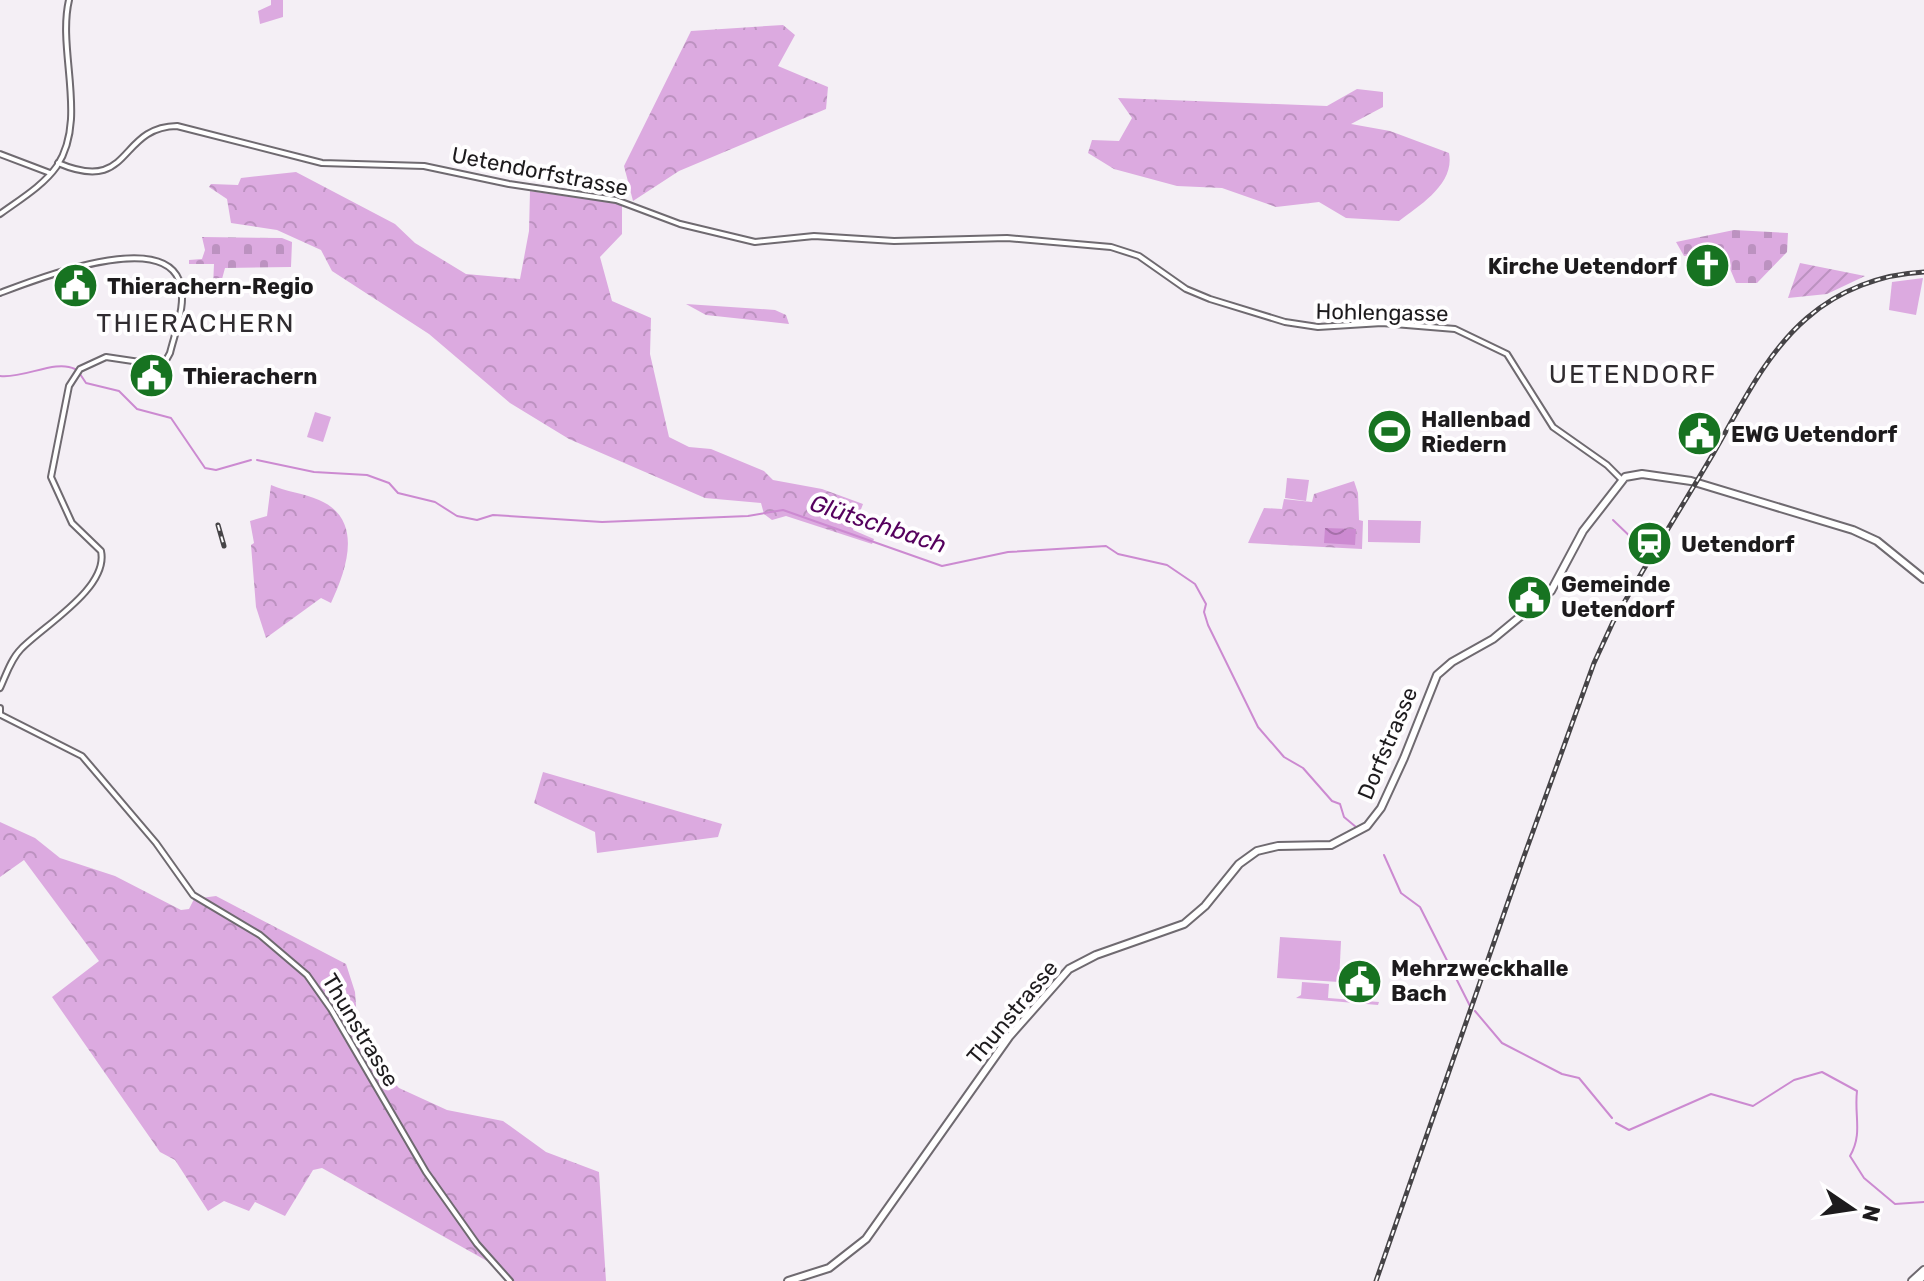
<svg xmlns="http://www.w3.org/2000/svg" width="1924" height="1281" font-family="Rubik,sans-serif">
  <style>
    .grass { fill: #dcaae0 }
    .forest { fill: url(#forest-crowns) }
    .cemetery { fill: url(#cemetery-stones) }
    .garden { fill: url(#garden-furrows) }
    .water { fill: url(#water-waves) }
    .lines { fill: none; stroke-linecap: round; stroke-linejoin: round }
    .stream { stroke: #cc8ad1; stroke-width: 2 }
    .minor-casing { stroke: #6f6a70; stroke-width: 8 }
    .major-casing { stroke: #6f6a70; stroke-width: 10 }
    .minor { stroke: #fff; stroke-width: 4 }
    .major { stroke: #fff; stroke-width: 6 }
    .rail-casing { stroke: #464447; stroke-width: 5 }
    .rail { stroke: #fffeff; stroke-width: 2; stroke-dasharray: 6; stroke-linecap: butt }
    .labels { text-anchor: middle; stroke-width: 8; stroke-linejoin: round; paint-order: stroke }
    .street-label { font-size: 22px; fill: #1d1b1d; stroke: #fffeff }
    .poi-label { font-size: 22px; font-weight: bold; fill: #1d1b1d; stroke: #fffeff; text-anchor: start }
    .water-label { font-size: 24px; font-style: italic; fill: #55005d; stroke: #fffeff }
    .quarter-label { font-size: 26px; letter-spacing: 2px; fill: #302c30; stroke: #fffeff }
  </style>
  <defs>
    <pattern id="forest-crowns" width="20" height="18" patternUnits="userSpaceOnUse" patternTransform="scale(2)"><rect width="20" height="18" fill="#dcaae0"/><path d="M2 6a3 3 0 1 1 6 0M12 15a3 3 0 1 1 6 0" fill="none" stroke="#bc92c0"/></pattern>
    <pattern id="cemetery-stones" width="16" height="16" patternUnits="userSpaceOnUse" patternTransform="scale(2)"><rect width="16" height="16" fill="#dcaae0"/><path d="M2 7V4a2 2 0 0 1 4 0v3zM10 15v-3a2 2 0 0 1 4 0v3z" fill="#bc92c0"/></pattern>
    <pattern id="garden-furrows" width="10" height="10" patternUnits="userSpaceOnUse" patternTransform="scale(2)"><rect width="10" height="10" fill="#dcaae0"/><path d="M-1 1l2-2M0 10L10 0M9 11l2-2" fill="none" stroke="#bc92c0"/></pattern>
    <pattern id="water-waves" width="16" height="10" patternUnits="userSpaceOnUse" patternTransform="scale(2)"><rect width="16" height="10" fill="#cc8ad1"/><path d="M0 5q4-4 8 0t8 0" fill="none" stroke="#a570a9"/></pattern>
  </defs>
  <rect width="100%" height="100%" fill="#f4eff5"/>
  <!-- grass -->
  <g class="grass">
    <polygon points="1923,278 1916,315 1889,310 1892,282"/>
    <polygon points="315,412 331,417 323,442 307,437"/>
    <polygon points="1287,478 1309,480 1306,501 1285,498"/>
    <polygon points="1368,520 1421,521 1420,543 1368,542"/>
    <polygon points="1280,937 1341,941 1339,982 1277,978"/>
    <polygon points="1302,982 1329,984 1328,998 1379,1002 1378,1005 1296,998 1301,995"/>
  </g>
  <!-- forest -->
  <g class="forest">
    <polygon points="271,0 283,0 283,17 260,24 258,11 271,5"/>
    <polygon points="783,25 795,35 778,66 828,87 826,109 679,171 633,201 624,166 691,31"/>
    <path d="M1357,89L1383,92V107L1351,124L1390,131L1449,153C1455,184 1420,205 1399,221L1346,218L1319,202L1276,207L1222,188L1177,186L1114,169L1088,153L1092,140L1119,141L1132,118L1118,98L1327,106Z"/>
    <polygon points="296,172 395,224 415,243 466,274 520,279 529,231 530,191 622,204 622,234 600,257 612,301 651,318 650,354 669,437 689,447 711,449 764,471 773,480 822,489 863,504 853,530 874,539 872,544 786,516 772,520 764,514 761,503 705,498 569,439 510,403 429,334 332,271 321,250 277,230 231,223 227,199 209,187 211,184 238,185 241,178"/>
    <polygon points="686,304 775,310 786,315 789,324 706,315"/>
    <polygon points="1354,481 1358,493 1359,520 1363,521 1362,549 1248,543 1264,508 1282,509 1284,499 1312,502 1314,494"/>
    <path d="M271,485C286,492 304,493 319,500C364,519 347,569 331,603L321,598L266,638L256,607L251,545L254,543L250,521L267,516Z"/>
    <polygon points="543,772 722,824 718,837 597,853 595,832 534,803"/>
    <polygon points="0,822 35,838 60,858 115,876 181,910 189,909 194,899 216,896 346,964 355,992 359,1045 399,1088 447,1110 503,1121 546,1152 599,1172 606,1281 513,1281 493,1259 487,1261 322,1168 313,1170 285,1216 255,1202 249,1211 224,1201 208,1211 175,1160 160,1152 52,997 99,961 24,860 0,877"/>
  </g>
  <!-- cemetery -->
  <g class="cemetery">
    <polygon points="1734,230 1788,233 1787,252 1757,283 1736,283 1723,252 1684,256 1676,242"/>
    <polygon points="202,237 282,238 292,242 291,267 225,268 222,279 214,278 213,292 209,292 213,287 214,264 189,264 189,260 202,259 205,250"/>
  </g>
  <!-- garden -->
  <polygon class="garden" points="1800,263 1865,276 1827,294 1788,298"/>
  <!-- water -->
  <polygon class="water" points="1325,528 1356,529 1355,545 1324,543"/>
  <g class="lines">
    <!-- stream -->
    <g class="stream">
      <polyline points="80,374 86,383 119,391 137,409 171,418 205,468 216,470 251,460"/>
      <path d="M0,376C24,379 55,359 75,369"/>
      <polyline points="257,460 314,472 367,475 389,483 398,493 435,502 457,516 477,520 493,515 602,522 748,516 783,510 942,566 1008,552 1106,546 1118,554 1167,565 1195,584 1206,604 1204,612 1208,625 1258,727 1284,757 1303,768 1332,801 1340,804 1344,817 1356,827"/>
      <polyline points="1613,520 1639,545"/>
      <polyline points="1384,855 1401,893 1420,907 1470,1006"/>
      <polyline points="1475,1011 1502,1043 1562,1074 1579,1078 1612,1118"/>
      <path d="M1616,1123L1629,1130L1711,1094L1753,1106L1794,1080L1822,1072L1857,1091C1854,1115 1863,1134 1850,1156L1864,1178L1895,1204L1924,1202"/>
    </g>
    <defs>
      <g id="minor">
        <polyline points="0,154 50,173"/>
        <path d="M58,163C133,195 117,127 177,126L322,163L424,166L509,184L616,200L680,224L755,242L814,236L894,241L1007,238L1111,247L1139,256L1186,289L1210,299L1285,322L1318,327L1382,323L1455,329L1507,354L1553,427L1607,465L1622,480"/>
        <path d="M0,214C19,200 43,186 57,166C88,119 57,51 69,0"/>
        <path d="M0,293C34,280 159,230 179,280C188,301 175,332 170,353L165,362L153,364L106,357L80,369L69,386L51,477L72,523L101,551C109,588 43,626 21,649C11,659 6,675 0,688"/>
        <polyline points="0,708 0,715"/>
        <polyline points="1,715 82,756 156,843 193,895 260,935 307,975 331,1009 426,1172 477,1244 510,1281"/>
      </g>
      <g id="major">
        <polyline points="788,1281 829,1268 866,1239 1009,1037 1069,969 1096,955 1184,924 1205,906 1239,864 1257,851 1278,846 1331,845 1367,826 1381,808 1404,758 1437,675 1452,662 1493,639 1551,591 1583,531 1625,477 1642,474 1691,481 1853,530 1877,541 1924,579"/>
        <polyline points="1912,1281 1924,1270"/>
        <polyline points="1919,1281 1924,1275"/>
      </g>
    </defs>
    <!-- minor casing -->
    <use href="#minor" class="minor-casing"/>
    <!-- major casing -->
    <use href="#major" class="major-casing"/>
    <!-- minor -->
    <use href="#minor" class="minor"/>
    <!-- major -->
    <use href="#major" class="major"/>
    <defs>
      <g id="rail">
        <polyline points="218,525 224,546"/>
        <path d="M1376,1281L1523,859L1594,663L1613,622C1645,565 1680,510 1713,454C1740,408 1765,354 1807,318C1839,290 1881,274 1924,272"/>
      </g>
    </defs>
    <!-- rail casing -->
    <use href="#rail" class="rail-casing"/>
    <!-- rail -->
    <use href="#rail" class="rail"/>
  </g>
  <!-- icons -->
  <defs>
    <symbol id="church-disc" viewBox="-11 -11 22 22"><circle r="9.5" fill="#177321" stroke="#fffeff"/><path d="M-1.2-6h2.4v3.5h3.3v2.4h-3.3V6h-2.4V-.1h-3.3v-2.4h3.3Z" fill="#fff"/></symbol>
    <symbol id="civic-disc" viewBox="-11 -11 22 22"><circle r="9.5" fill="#177321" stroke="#fffeff"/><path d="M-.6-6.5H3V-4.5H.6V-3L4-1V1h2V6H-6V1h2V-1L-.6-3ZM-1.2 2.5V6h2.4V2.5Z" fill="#fff"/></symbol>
    <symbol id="stadium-disc" viewBox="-11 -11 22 22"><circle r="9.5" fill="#177321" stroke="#fffeff"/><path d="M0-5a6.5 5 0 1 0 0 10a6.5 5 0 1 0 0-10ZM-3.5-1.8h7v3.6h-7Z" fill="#fff"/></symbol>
    <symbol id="station-disc" viewBox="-11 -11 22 22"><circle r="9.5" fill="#177321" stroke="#fffeff"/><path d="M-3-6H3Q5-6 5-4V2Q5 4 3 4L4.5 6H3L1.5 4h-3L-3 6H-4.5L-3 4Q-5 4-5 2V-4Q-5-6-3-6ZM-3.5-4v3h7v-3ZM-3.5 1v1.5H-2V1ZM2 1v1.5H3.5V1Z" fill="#fff"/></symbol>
  </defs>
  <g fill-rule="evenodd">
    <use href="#church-disc" x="1682" y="240" width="51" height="51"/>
    <use href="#civic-disc" x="50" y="260" width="51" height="51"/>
    <use href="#civic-disc" x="126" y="350" width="51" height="51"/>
    <use href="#stadium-disc" x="1364" y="406" width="51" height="51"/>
    <use href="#civic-disc" x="1674" y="408" width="51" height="51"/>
    <use href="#station-disc" x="1624" y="518" width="51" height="51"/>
    <use href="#civic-disc" x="1504" y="572" width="51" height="51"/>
    <use href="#civic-disc" x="1334" y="956" width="51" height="51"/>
  </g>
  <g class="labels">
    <!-- street labels -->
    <g class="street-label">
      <text transform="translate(540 171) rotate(11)" y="8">Uetendorfstrasse</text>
      <text transform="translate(1382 312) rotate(1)" y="8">Hohlengasse</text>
      <text transform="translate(1387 743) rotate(-67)" y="8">Dorfstrasse</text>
      <text transform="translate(1012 1012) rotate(-50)" y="8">Thunstrasse</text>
      <text transform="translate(361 1030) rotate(59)" y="8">Thunstrasse</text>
    </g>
    <!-- poi labels -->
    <g class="poi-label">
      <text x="1677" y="274" text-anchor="end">Kirche Uetendorf</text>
      <text x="107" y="294">Thierachern-Regio</text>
      <text x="183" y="384">Thierachern</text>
      <text x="1421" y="427">Hallenbad<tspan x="1421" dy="25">Riedern</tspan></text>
      <text x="1731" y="442">EWG Uetendorf</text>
      <text x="1681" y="552">Uetendorf</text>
      <text x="1561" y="592">Gemeinde<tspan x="1561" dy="25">Uetendorf</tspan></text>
      <text x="1391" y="976">Mehrzweckhalle<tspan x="1391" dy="25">Bach</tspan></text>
    </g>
    <!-- water labels -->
    <g class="water-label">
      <text transform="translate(878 524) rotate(18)" y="8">Glütschbach</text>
    </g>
    <!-- quarter labels -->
    <g class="quarter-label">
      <text x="196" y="332">THIERACHERN</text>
      <text x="1633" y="383">UETENDORF</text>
    </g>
  </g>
  <!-- north arrow -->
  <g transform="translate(1852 1209) rotate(103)" stroke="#fffeff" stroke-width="6" paint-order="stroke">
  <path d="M0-6L14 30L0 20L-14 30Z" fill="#1d1b1d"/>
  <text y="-12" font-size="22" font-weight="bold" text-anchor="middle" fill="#1d1b1d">N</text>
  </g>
</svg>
